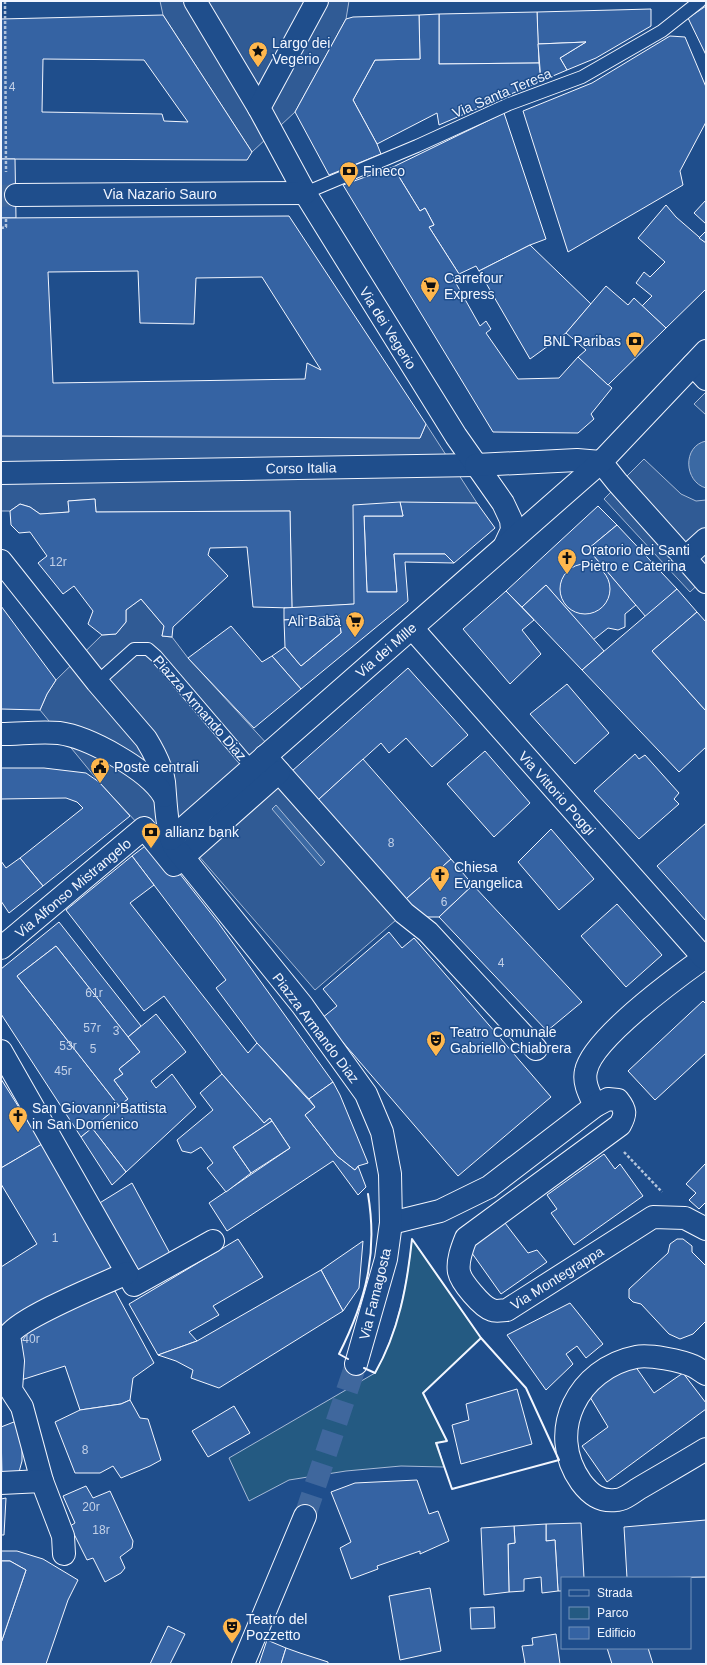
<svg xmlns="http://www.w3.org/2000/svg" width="707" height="1665" font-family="Helvetica,sans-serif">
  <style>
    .green { fill: #245a82; stroke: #a8bbd7 }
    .parking { fill: #305b95; stroke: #a8bbd7 }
    .water { fill: #3b69a3; stroke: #a8bbd7 }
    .building { fill: #3563a3; stroke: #f2f6ff; fill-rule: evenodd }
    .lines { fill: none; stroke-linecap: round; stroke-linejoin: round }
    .secondary-tunnel { stroke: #3f679d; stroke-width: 22; stroke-dasharray: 22 11; stroke-linecap: butt }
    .lane-casing { stroke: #f2f6ff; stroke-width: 14 }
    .street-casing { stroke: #f2f6ff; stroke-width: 24 }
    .secondary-casing { stroke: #f2f6ff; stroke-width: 24 }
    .path { stroke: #b3c4dc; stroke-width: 2.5; stroke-dasharray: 3 2; stroke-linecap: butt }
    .lane { stroke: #1f4e8c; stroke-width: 12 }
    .street { stroke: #1f4e8c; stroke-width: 22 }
    .secondary { stroke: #1f4e8c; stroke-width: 22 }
    .wall { stroke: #f2f6ff; stroke-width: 2 }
    .labels { text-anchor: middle; stroke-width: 3; stroke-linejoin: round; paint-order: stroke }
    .number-label { font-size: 12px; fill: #c3d1e8 }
    .poi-label { font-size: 14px; fill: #f2f6ff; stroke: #1f4e8c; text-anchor: start }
    .street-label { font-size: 14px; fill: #f2f6ff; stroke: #1f4e8c }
  </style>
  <rect width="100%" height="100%" fill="#1f4e8c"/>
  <!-- green -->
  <path class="green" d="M412,1239L481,1338L423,1393L447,1441L437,1443L444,1467L401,1466L346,1471L289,1480L249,1501L229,1458L375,1373C398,1332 407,1285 412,1239Z"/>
  <!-- parking -->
  <g class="parking">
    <polygon points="160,1 349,1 346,19 295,112 252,152 163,15"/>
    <polygon points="706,392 706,415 694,404"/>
    <polygon points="426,424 477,503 409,503 354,604 292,608 290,511 96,512 95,499 68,501 69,512 40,514 30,507 20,504 10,511 1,511 1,436 420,438"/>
    <polygon points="644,459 681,494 696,501 706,500 706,577 690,592 604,499"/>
    <polygon points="141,599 164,626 162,636 172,637 188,658 292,771 396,920 315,990 197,854 153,840 99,782 40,710 47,694 56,680 102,635 116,634 126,622 126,610"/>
  </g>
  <!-- water -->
  <g class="water">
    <path d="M706,441V488C684,482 682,446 706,441Z"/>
    <polygon points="276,805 325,862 321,866 272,809"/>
  </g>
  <!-- building -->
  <g class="building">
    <polygon points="706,6 706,55 688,18"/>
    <polygon points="651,9 651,26 596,58 567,70 560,58 586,42 538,44 537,12"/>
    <polygon points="537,12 539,63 439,64 439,14"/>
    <polygon points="439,14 439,64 539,63 541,81 439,125 437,113 377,144 353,100 375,60 420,59 419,15"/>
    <path d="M163,15L252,152L247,160L1,159V19ZM43,59L144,60L188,122L164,121L162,114L42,112Z"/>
    <polygon points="419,15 420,59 375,60 353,100 377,144 381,154 329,175 295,112 346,19 353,17"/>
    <polygon points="670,36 685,37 706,87 706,122 680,171 683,185 568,252 523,111 592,83"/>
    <polygon points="586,42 560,58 567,70 541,81 538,44"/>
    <polygon points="504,113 546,239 530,245 479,271 476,266 459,274 429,227 434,225 425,208 420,211 393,167"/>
    <polygon points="1,159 15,159 16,218 1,218"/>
    <polygon points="393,167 420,211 425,208 434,225 429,227 459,274 453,278 480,326 486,321 491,329 486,333 518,379 559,378 578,357 612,388 591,414 594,419 578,433 493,432 343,185"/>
    <polygon points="706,200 706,224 694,213"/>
    <polygon points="666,205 676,217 706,243 706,289 666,328 642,306 652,296 636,283 644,272 650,277 665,262 638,238"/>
    <path d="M289,216L426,424L420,438L1,436V218ZM138,271L140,323L194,324L196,278L262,277L321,370L307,363L305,379L53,383L48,272Z"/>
    <polygon points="706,231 706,243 699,238"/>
    <polygon points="530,245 591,304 566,333 530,359 479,271"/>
    <polygon points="606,286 628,305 634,298 666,328 608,385 578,357 586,350 566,333"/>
    <polygon points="95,499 96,512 290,511 292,608 253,607 247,547 210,548 208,555 228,576 173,627 172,637 162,636 164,626 141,599 126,610 126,622 116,634 102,635 88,624 93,611 74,586 63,594 38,563 47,556 30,532 19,533 11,525 10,511 20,504 30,507 40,514 69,512 68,501"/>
    <polygon points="400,502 477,503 495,528 454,563 445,554 394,554 397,592 367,592 364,516 403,516"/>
    <polygon points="400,502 403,516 364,516 367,592 397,592 394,554 445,554 454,563 405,562 408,601 301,689 272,656 285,647 301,666 341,633 339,616 284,620 284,608 354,604 353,505"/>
    <polygon points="598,506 617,525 588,549 636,605 625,614 625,627 618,630 608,628 593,640 546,585 522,607 506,591"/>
    <polygon points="617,525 677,589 646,617 588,549"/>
    <circle cx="585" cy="589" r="25"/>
    <polygon points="546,585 604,651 582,670 522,607"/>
    <polygon points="677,589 697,612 652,651 706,711 706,747 679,772 582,670"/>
    <polygon points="506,591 534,620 522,630 541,654 510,684 463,629"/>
    <polygon points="1,606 56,680 47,694 40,710 1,709"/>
    <polygon points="697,612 706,622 706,711 652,651"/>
    <polygon points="339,616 341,633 301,666 285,647 284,620"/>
    <polygon points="231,626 262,662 272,656 301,689 254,728 188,658"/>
    <polygon points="408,668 468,735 432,767 406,738 389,753 381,743 318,800 292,771"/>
    <polygon points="567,684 609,733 575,764 530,714"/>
    <polygon points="485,751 530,803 494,837 447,784"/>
    <polygon points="635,754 639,759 645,755 679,793 674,799 679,804 639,839 594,791"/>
    <polygon points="363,759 451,859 406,899 318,800"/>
    <polygon points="1,768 44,768 86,773 99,782 130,816 43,886 20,858 83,808 77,802 66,798 1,799"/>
    <polygon points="706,823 706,921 657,866"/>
    <polygon points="551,829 594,879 559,910 518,862"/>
    <polygon points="153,840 217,921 333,1082 309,1099 257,1043 216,988 226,980 132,856"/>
    <polygon points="132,856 154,885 130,903 248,1053 257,1043 315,1107 305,1115 337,1156 355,1170 358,1166 366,1187 358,1195 333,1161 227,1231 209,1203 290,1148 270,1118 264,1123 222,1074 164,996 144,1011 66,910"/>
    <polygon points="20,858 43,886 9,913 1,901 1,861 6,868"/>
    <polygon points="451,859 473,885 439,917 423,917 406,899"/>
    <polygon points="473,885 582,1002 547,1031 439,917"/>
    <polygon points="617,904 662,955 626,987 581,936"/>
    <polygon points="59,922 141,1026 128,1037 56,946 17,976 119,1106 81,1137 1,1014 1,969"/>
    <polygon points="389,932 402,948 414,938 551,1097 458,1176 322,1018 337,1006 323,989"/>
    <polygon points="56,946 140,1052 119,1069 123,1074 114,1080 128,1099 119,1106 17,976"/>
    <polygon points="703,1001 706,1004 706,1053 655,1100 628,1071"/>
    <polygon points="156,1014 186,1052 151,1081 156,1088 172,1074 196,1107 126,1172 92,1128 128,1099 114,1080 123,1074 119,1069 140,1052 128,1037"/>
    <polygon points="222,1074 264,1123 270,1118 272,1121 233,1147 251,1173 226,1192 207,1168 213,1163 201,1147 191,1153 182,1151 177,1140 213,1110 200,1093"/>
    <polygon points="1,1079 42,1144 1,1168"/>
    <polygon points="333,1082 340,1095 368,1163 358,1166 355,1170 337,1156 305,1115 315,1107 309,1099"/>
    <polygon points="272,1121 290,1148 251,1173 233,1147"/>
    <polygon points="92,1128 126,1172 112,1185 81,1137"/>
    <polygon points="42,1144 115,1273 1,1330 1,1267 37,1244 1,1184 1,1168"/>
    <polygon points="604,1154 615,1169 620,1164 643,1196 574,1245 551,1213 557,1209 547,1195"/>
    <polygon points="706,1163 706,1202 699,1209 689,1200 696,1193 686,1184"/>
    <polygon points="132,1183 173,1259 139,1274 98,1204"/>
    <polygon points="505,1223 528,1253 537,1250 547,1262 501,1294 469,1249"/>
    <polygon points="238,1239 263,1277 213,1306 219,1315 189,1332 197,1341 158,1355 129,1304"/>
    <polygon points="677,1239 683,1239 692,1246 692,1252 706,1266 706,1321 693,1334 680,1339 669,1334 641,1304 633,1302 629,1298 629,1289 668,1253 670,1244"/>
    <polygon points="363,1241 359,1288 343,1311 321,1270"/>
    <polygon points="321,1270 343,1311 219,1388 191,1378 193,1370 176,1361 158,1355 197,1341"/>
    <polygon points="115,1291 154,1363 133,1378 130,1400 121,1404 80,1410 65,1366 18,1381 15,1334 48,1314"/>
    <polygon points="570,1303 603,1344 586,1358 577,1346 566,1354 573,1364 546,1390 507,1335"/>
    <polygon points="633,1363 654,1393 683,1373 706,1403 706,1409 607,1482 582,1446 608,1427 590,1397 602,1381"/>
    <polygon points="517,1389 532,1444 461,1464 452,1425 469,1420 466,1404"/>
    <polygon points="130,1400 140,1418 148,1419 161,1460 150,1466 121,1478 113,1466 100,1473 75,1473 55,1422 80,1410 121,1404"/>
    <polygon points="234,1406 250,1433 208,1457 192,1431"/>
    <polygon points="19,1420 22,1437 22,1461 19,1472 2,1478 1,1427"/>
    <polygon points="417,1480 429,1514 438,1511 449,1541 420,1554 420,1551 377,1566 378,1569 351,1579 340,1548 351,1542 331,1492 355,1483"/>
    <polygon points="86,1486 93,1498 110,1491 133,1541 132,1548 120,1557 125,1568 121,1573 105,1582 93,1558 87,1560 70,1526 75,1523 63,1496"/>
    <polygon points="6,1498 4,1535 1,1535 1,1499"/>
    <polygon points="706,1520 706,1577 627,1578 624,1527"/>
    <polygon points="581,1523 584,1578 562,1578 562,1591 558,1591 555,1540 546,1541 546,1524"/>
    <polygon points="546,1524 546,1541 555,1540 558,1591 542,1593 541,1577 524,1579 524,1591 509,1592 508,1544 515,1543 514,1526"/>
    <polygon points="514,1526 515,1543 508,1544 509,1592 484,1595 481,1528"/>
    <polygon points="1,1551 17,1551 43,1559 78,1580 68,1600 46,1664 1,1664 1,1643 26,1570 10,1561 1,1561"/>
    <polygon points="1,1561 10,1561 26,1570 1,1643"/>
    <polygon points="430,1588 441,1651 400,1660 389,1596"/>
    <polygon points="494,1607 495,1628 471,1629 470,1608"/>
    <polygon points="168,1626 185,1634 170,1664 150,1664"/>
    <polygon points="556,1634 560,1664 521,1664 525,1663 522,1646 533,1645 532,1638"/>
    <polygon points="267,1640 286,1648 281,1664 259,1664"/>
    <polygon points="286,1648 300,1653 328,1662 328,1664 281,1664"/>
    <polygon points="607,1648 648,1648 653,1664 612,1664"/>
  </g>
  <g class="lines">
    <!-- secondary-tunnel -->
    <g class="secondary-tunnel">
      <polyline points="1,196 16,195"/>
      <polyline points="305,1516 356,1364"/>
    </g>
    <defs>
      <g id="lane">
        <polyline points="305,193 417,146 509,104 582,77 662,31 700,1"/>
        <polyline points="97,682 134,649 148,649 156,656 252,768"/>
      </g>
      <g id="street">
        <polyline points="195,1 259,108"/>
        <polyline points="693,365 706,379"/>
        <polyline points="601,462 617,482 685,558 706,539"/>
        <polyline points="1,473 476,465"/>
        <polyline points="685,558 706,582"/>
        <polyline points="265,756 404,913 428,932 536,1049"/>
        <polyline points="1,948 144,828 174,865 279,772"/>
        <polyline points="1,1051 134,1285 213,1241"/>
        <path d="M595,1106C590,1095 583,1083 586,1071C592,1039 676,978 704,958"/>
        <path d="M391,1223L440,1211L489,1187L595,1106L608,1099L618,1100C626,1110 626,1114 620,1125L466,1238C462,1248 457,1261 459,1272C461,1282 482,1307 492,1310C496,1312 503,1310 507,1310L653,1217L685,1218L706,1229"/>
        <path d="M706,1374C702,1372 698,1368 693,1366C682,1361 649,1354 636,1357C579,1368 545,1431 581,1482C590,1494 600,1502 616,1500C623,1500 632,1493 638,1489C660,1476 683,1463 706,1449"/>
        <path d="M42,1481L22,1407L11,1390L13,1361L9,1335C21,1317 103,1284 127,1273"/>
        <polyline points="1,1483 42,1481 63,1536 64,1554"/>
      </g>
      <g id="secondary">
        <polyline points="317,1 259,108 305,193 456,436 503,503 511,520 512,530 505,545"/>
        <polyline points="16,195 305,193"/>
        <polyline points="476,465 577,460 601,462"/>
        <path d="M1,561L97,682L146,739C154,752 162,767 164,782C166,804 166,825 174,846L302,1005L366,1094L382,1132L390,1174L391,1223L386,1259L356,1364"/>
        <polyline points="412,628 704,958 706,956"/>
        <path d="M1,734C20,734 40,731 59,733C89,737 149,770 164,796"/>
        <polyline points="171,839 601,462 706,351"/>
        <polyline points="243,1664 305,1516"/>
      </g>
    </defs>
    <!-- lane casing -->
    <use href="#lane" class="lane-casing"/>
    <!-- street casing -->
    <use href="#street" class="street-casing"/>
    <!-- secondary casing -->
    <use href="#secondary" class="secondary-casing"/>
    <!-- path -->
    <g class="path">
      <polyline points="5,1 6,172"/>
      <polyline points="1,228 6,227 6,217"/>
      <polyline points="624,1152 662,1192"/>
    </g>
    <!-- lane -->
    <use href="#lane" class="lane"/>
    <!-- street -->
    <use href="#street" class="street"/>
    <!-- secondary -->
    <use href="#secondary" class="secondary"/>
    <!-- wall -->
    <g class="wall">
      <polygon points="481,1338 526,1388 559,1460 452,1489 436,1443 447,1441 423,1393"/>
      <path d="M348,1359L339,1354C366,1300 378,1254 368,1194"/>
      <path d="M364,1368L375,1373C399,1331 407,1286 412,1239L481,1338"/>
    </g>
  </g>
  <!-- icons -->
  <defs>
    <symbol id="sight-pin" viewBox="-11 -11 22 30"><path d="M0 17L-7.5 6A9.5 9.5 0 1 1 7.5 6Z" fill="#ffb74d" stroke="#1f4e8c"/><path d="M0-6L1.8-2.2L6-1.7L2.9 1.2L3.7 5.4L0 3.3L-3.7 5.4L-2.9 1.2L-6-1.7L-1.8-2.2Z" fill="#111"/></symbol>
    <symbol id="bank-pin" viewBox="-11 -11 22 30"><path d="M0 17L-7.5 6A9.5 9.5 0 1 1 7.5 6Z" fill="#ffb74d" stroke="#1f4e8c"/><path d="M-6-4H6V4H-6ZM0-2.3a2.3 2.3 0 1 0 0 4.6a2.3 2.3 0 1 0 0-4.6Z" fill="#111"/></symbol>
    <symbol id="supermarket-pin" viewBox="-11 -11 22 30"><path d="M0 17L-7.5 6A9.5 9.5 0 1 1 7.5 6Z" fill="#ffb74d" stroke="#1f4e8c"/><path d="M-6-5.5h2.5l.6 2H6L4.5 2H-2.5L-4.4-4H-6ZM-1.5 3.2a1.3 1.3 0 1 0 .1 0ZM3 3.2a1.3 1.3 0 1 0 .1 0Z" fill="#111"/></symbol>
    <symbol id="church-pin" viewBox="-11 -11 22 30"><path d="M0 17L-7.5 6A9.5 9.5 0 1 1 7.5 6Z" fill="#ffb74d" stroke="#1f4e8c"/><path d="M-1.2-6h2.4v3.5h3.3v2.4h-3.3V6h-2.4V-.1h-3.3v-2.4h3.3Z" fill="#111"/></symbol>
    <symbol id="civic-pin" viewBox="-11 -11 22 30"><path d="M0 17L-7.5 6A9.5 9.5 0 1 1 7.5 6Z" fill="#ffb74d" stroke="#1f4e8c"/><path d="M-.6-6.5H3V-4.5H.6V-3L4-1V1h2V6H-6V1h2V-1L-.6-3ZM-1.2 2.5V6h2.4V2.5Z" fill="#111"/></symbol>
    <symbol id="theatre-pin" viewBox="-11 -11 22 30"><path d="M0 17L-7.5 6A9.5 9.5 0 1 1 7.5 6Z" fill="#ffb74d" stroke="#1f4e8c"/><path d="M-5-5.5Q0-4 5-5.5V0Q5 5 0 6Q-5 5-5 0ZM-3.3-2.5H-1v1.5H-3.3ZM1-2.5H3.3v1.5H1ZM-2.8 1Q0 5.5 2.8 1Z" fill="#111"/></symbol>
  </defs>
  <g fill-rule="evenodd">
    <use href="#sight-pin" x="247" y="40" width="22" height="30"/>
    <use href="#bank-pin" x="338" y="160" width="22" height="30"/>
    <use href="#supermarket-pin" x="419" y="275" width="22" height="30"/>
    <use href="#bank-pin" x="624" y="330" width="22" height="30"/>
    <use href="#church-pin" x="556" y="547" width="22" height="30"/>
    <use href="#supermarket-pin" x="344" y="610" width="22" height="30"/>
    <use href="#civic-pin" x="89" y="756" width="22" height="30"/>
    <use href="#bank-pin" x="140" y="821" width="22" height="30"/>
    <use href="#church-pin" x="429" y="864" width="22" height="30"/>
    <use href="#theatre-pin" x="425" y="1029" width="22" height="30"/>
    <use href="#church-pin" x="7" y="1105" width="22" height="30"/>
    <use href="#theatre-pin" x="221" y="1616" width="22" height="30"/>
  </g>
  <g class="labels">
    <!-- number labels -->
    <g class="number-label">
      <text x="12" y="91">4</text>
      <text x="58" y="566">12r</text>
      <text x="391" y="847">8</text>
      <text x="444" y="906">6</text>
      <text x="501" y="967">4</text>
      <text x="94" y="997">61r</text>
      <text x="92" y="1032">57r</text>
      <text x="116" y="1035">3</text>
      <text x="68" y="1050">53r</text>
      <text x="93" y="1053">5</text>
      <text x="63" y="1075">45r</text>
      <text x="55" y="1242">1</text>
      <text x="31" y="1343">40r</text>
      <text x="85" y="1454">8</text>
      <text x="91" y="1511">20r</text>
      <text x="101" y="1534">18r</text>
    </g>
    <!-- poi labels -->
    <g class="poi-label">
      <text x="272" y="48">Largo dei<tspan x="272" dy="16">Vegerio</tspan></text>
      <text x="363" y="176">Fineco</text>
      <text x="444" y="283">Carrefour<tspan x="444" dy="16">Express</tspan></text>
      <text x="621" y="346" text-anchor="end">BNL Paribas</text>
      <text x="581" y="555">Oratorio dei Santi<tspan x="581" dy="16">Pietro e Caterina</tspan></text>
      <text x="341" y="626" text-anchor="end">Alì Babà</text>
      <text x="114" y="772">Poste centrali</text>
      <text x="165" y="837">allianz bank</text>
      <text x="454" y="872">Chiesa<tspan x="454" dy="16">Evangelica</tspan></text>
      <text x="450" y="1037">Teatro Comunale<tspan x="450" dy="16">Gabriello Chiabrera</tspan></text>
      <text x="32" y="1113">San Giovanni Battista<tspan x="32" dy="16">in San Domenico</tspan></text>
      <text x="246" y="1624">Teatro del<tspan x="246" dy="16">Pozzetto</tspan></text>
    </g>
    <!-- street labels -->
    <g class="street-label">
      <text transform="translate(502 93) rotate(-23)" y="5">Via Santa Teresa</text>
      <text x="160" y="199">Via Nazario Sauro</text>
      <text transform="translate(388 328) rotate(58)" y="5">Via dei Vegerio</text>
      <text transform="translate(301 468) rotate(-1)" y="5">Corso Italia</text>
      <text transform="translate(386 650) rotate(-41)" y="5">Via dei Mille</text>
      <text transform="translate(200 708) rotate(49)" y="5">Piazza Armando Diaz</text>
      <text transform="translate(557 793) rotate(48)" y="5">Via Vittorio Poggi</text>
      <text transform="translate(73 888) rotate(-40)" y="5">Via Alfonso Mistrangelo</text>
      <text transform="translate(316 1028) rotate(53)" y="5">Piazza Armando Diaz</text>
      <text transform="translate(557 1278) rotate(-32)" y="5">Via Montegrappa</text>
      <text transform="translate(375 1294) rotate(-76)" y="5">Via Famagosta</text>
    </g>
  </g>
  <!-- border -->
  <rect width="707" height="1665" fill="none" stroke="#f2f6ff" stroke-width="4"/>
  <!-- legend -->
  <rect x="561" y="1577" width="130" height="72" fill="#1f4e8c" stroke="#7391ba"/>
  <rect x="569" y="1590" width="20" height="6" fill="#1f4e8c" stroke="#7391ba"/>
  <text x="597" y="1597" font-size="12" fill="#f2f6ff">Strada</text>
  <rect x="569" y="1607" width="20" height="12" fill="#245a82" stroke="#7391ba"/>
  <text x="597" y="1617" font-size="12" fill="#f2f6ff">Parco</text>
  <rect x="569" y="1627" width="20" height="12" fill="#3563a3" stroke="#7391ba"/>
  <text x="597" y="1637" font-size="12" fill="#f2f6ff">Edificio</text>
</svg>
